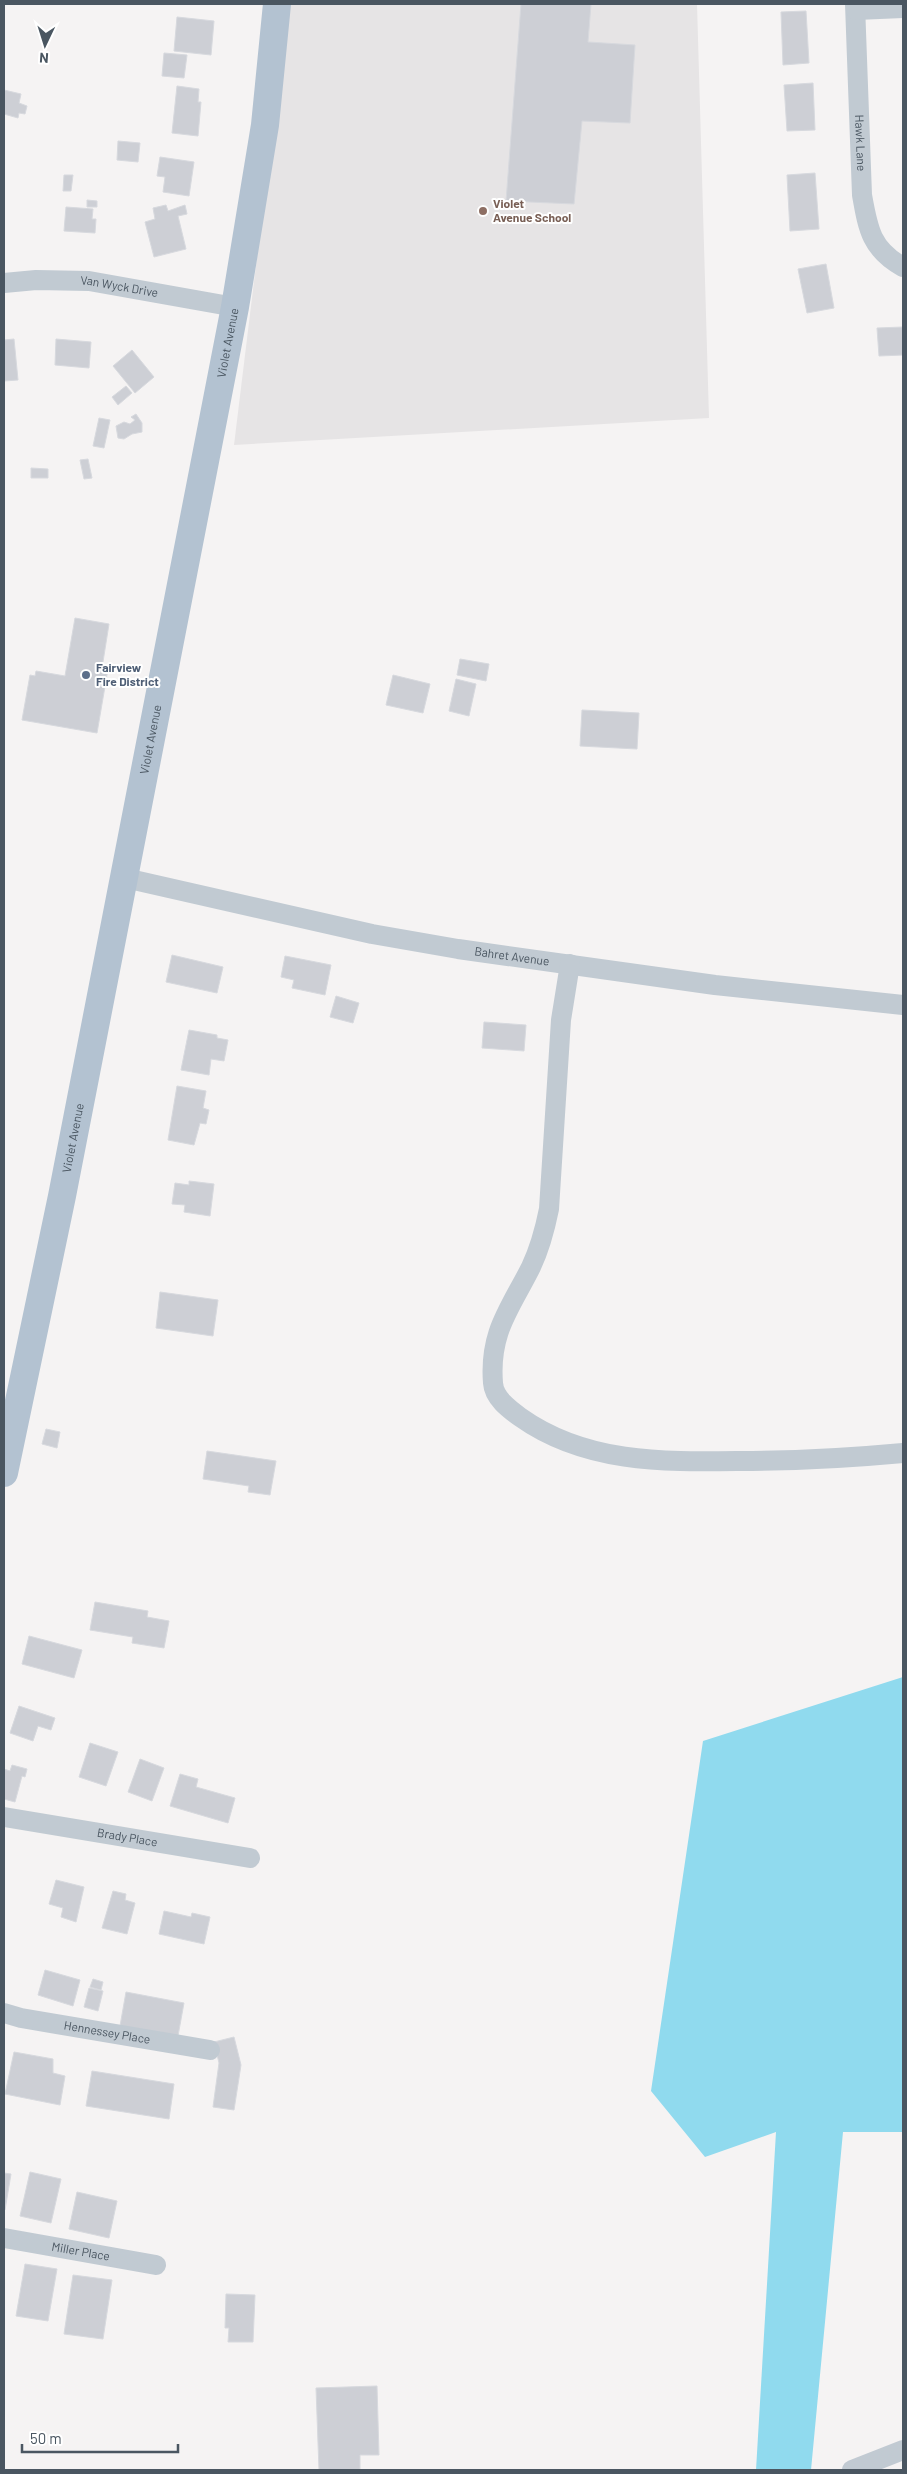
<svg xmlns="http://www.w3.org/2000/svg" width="907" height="2474" font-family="Barlow,sans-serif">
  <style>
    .education { fill: #e6e4e5 }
    .water { fill: #90daee }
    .building { fill: #cdcfd5; stroke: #d7d9de }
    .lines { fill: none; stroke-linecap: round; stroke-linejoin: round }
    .minor { stroke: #c1cad2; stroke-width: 20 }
    .primary { stroke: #b3c2d1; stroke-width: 28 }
    .education-dot { fill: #8d6e63; stroke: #fff; stroke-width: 2 }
    .service-dot { fill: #5c6f8a; stroke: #fff; stroke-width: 2 }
    .labels { text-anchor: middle; stroke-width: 4; stroke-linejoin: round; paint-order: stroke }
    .street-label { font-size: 12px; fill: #4a5661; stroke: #fff }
    .education-label { font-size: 12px; font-weight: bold; fill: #785e54; stroke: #fff; text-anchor: start }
    .service-label { font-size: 12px; font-weight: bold; fill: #4e5e75; stroke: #fff; text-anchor: start }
  </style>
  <rect width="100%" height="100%" fill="#f5f3f3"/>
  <!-- education -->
  <polygon class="education" points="288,4 697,4 709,418 234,445"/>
  <!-- water -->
  <polygon class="water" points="903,1677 903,2132 843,2132 811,2470 756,2470 776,2132 705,2157 651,2091 703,1741"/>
  <!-- building -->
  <g class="building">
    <polygon points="521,4 591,4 588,42 635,45 630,123 582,121 574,204 506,201"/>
    <polygon points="806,11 809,63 783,65 781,12"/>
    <polygon points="177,17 214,21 211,55 174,51"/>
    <polygon points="164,53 187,55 184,78 162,76"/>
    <polygon points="813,83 815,130 787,131 784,85"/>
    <polygon points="177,86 199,89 198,102 201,102 198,136 172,133"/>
    <polygon points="4,90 21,94 19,103 27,106 25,114 19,113 18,118 4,114"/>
    <polygon points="118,141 140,143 138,162 117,160"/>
    <polygon points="160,157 194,162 189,196 163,192 165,177 157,176"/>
    <polygon points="815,173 819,229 790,231 787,175"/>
    <polygon points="64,175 73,175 71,191 63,191"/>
    <polygon points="87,200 97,201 97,207 87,207"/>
    <polygon points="166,205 168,211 185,205 187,214 178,216 186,249 154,257 145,222 155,219 153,208"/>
    <polygon points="66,207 93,209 92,219 96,219 95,233 64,231"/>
    <polygon points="826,264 834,308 807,313 798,269"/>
    <polygon points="903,327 903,355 879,356 877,328"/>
    <polygon points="14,339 18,380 4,381 4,340"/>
    <polygon points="56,339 91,342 89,368 55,365"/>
    <polygon points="132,350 154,377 135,393 113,366"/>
    <polygon points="126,386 132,393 118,405 112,397"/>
    <polygon points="136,414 142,423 142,432 132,434 124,439 118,438 116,426 124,422 130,424 135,420 131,417"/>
    <polygon points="99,418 110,420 104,448 93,446"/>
    <polygon points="88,459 92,478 84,479 80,460"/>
    <polygon points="31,468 48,469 48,478 31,478"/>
    <polygon points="75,618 109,624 102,668 108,669 97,733 22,720 30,675 35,676 36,671 65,676"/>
    <polygon points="460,659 489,664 486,681 457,675"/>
    <polygon points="393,675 430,684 423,713 386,705"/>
    <polygon points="456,679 476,684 469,716 449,711"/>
    <polygon points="582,710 639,713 637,749 580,746"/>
    <polygon points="172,955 223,967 217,993 166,982"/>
    <polygon points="285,956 331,965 325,995 292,988 294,980 281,977"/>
    <polygon points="336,996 359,1003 353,1023 330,1017"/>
    <polygon points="484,1022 526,1025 524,1051 482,1048"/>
    <polygon points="189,1030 217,1035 217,1038 228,1040 224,1061 211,1059 209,1075 181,1070"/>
    <polygon points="177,1086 206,1091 203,1108 209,1110 206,1124 200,1123 194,1145 168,1140"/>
    <polygon points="189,1181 214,1184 210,1216 184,1212 185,1205 172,1204 175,1183 189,1185"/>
    <polygon points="160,1292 218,1300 213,1336 156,1328"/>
    <polygon points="46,1429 60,1432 57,1448 42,1444"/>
    <polygon points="207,1451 276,1461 270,1495 248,1492 249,1486 203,1479"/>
    <polygon points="95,1602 148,1611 147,1617 169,1621 164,1648 132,1643 133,1637 90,1630"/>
    <polygon points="29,1636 82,1650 74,1678 22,1664"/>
    <polygon points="19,1706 55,1718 51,1730 38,1726 33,1741 10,1733"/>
    <polygon points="90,1743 118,1752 106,1786 79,1777"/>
    <polygon points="140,1759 164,1768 152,1801 128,1792"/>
    <polygon points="12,1765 27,1769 25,1777 22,1776 15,1802 4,1799 4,1769 10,1771"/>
    <polygon points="180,1774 198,1779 196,1787 235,1798 228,1823 170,1806"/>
    <polygon points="56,1880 84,1887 76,1922 61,1917 63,1908 49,1904"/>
    <polygon points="113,1891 126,1894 125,1900 135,1903 127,1934 102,1928"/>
    <polygon points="164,1911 191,1917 192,1913 210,1917 204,1944 159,1934"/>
    <polygon points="45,1970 80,1980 73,2006 38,1995"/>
    <polygon points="93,1979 103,1982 101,1990 90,1987"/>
    <polygon points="89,1988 103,1991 98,2011 84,2007"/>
    <polygon points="126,1992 184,2003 178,2036 120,2026"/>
    <polygon points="234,2037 241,2065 234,2110 213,2107 219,2063 214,2042"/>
    <polygon points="14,2052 53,2059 53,2073 65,2076 60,2105 5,2094"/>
    <polygon points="92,2071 174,2084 169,2119 86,2106"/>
    <polygon points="30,2172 61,2179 51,2223 20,2216"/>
    <polygon points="4,2173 11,2174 5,2210 4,2210"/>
    <polygon points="77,2192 117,2201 109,2238 69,2229"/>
    <polygon points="25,2264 57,2269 48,2321 16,2316"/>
    <polygon points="73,2275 112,2280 103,2339 64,2334"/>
    <polygon points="226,2294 255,2295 253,2342 228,2342 229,2328 225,2328"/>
    <polygon points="377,2386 379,2455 360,2455 360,2470 319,2470 316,2388"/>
  </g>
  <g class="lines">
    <!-- minor -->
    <g class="minor">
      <path id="s1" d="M855,4L862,195C868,229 871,249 903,267"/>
      <polyline points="856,10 903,8"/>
      <path id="s2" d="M4,283L36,280L89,281L235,307"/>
      <path id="s3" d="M125,878L372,934L458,949L715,985L903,1005"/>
      <path d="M570,964L561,1020L549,1209C545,1229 540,1248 531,1267C510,1309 489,1332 493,1383C494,1398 509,1409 520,1417C586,1464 665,1462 741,1461C796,1461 849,1458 903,1453"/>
      <path id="s4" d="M4,1817L250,1858"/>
      <path id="s5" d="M4,2013L21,2018L210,2050"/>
      <path id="s6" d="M4,2238L156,2265"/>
      <polyline points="852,2470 903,2450"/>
    </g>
    <!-- primary -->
    <path class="primary" id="s7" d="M4,1473L62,1196L235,307L265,125L277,4"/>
  </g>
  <!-- markers -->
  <circle class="education-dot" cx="483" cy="211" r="5"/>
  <circle class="service-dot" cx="86" cy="675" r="5"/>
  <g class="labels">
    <!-- street labels -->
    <g class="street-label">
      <text dy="4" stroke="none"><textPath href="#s1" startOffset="139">Hawk Lane</textPath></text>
      <text dy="4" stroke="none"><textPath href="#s2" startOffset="116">Van Wyck Drive</textPath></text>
      <text dy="4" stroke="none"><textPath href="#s7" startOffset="1152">Violet Avenue</textPath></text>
      <text dy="4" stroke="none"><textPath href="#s7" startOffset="748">Violet Avenue</textPath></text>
      <text dy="4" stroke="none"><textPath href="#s3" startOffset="395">Bahret Avenue</textPath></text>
      <text dy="4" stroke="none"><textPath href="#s7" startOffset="342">Violet Avenue</textPath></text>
      <text dy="4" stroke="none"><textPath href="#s4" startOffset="125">Brady Place</textPath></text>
      <text dy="4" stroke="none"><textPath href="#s5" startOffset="105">Hennessey Place</textPath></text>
      <text dy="4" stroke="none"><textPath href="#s6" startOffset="78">Miller Place</textPath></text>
    </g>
    <!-- education labels -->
    <g class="education-label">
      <text x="493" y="208">Violet<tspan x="493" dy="14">Avenue School</tspan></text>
    </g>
    <!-- service labels -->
    <g class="service-label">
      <text x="96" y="672">Fairview<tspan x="96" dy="14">Fire District</tspan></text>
    </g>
  </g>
  <!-- border -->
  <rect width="907" height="2474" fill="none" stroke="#4a5661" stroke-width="10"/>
  <!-- north arrow -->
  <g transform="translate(45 45) rotate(184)" stroke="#ffffff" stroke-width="4" paint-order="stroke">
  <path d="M0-4L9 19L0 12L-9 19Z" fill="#4a5661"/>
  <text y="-8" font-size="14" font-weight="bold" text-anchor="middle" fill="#4a5661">N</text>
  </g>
  <!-- scale -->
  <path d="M22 2444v8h156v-8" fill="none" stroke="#4a5661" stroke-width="2.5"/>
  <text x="30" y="2444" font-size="15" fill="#4a5661" stroke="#ffffff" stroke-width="4" paint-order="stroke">50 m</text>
</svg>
